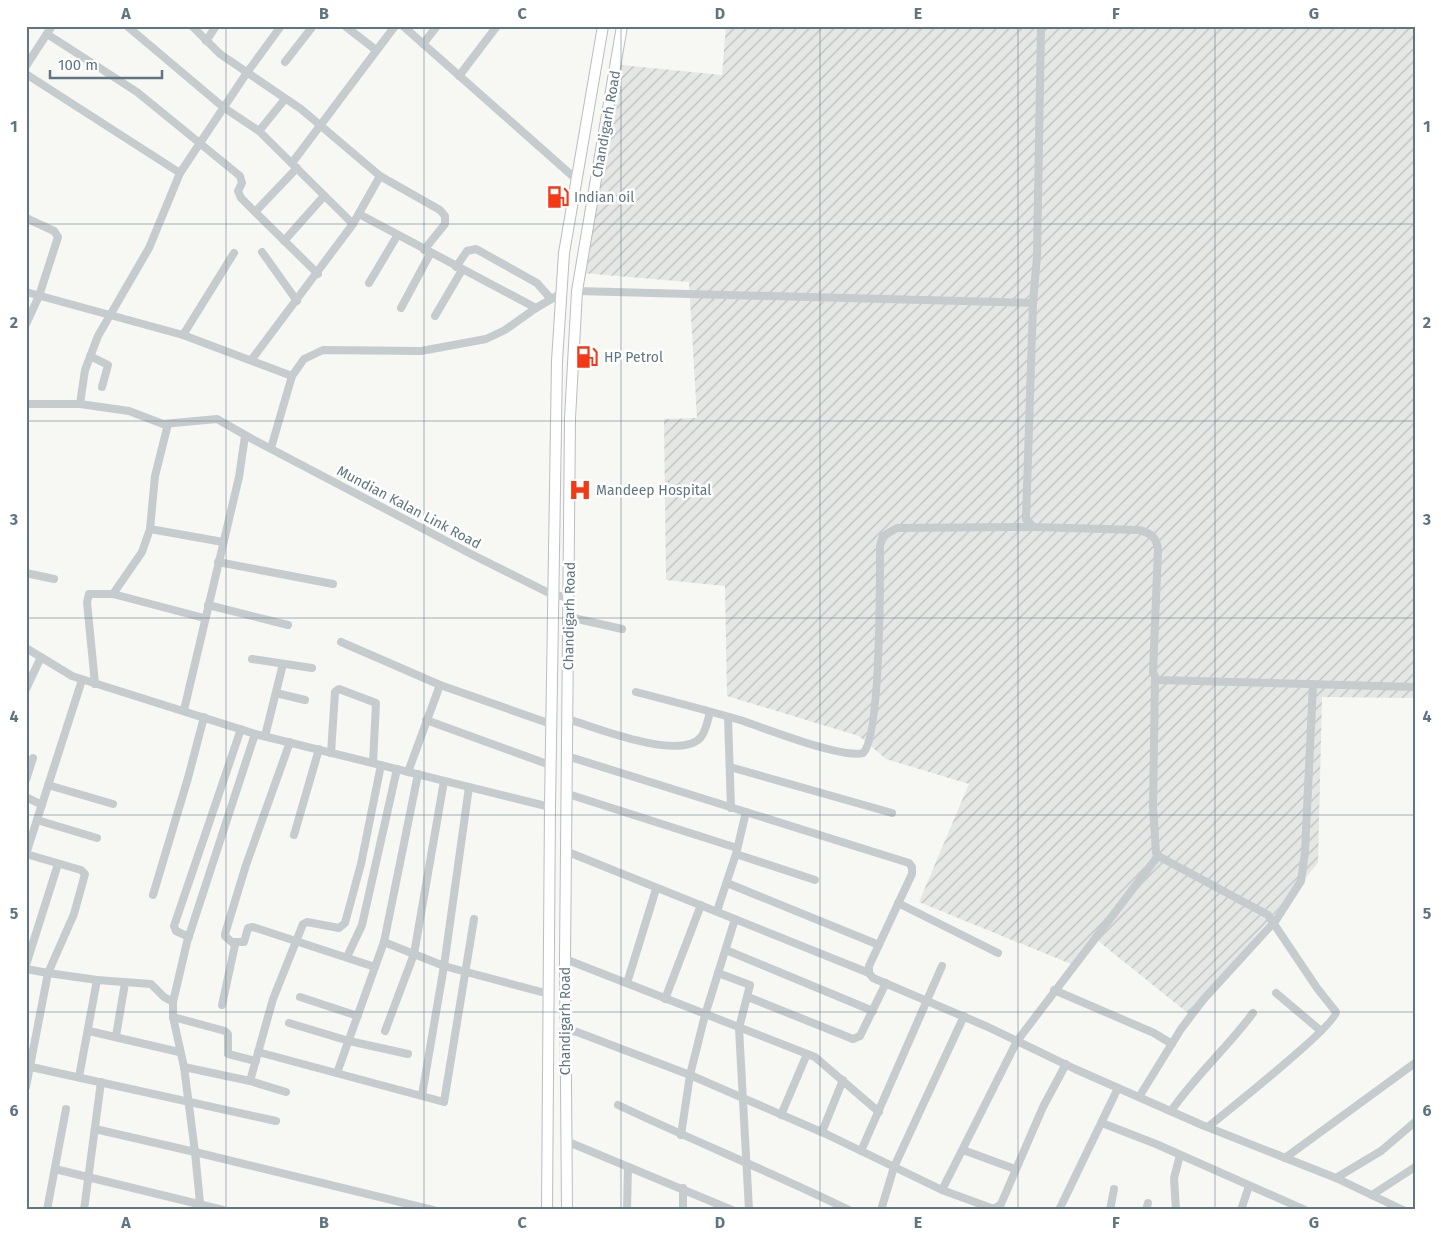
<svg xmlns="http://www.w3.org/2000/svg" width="1441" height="1236" font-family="'Fira Sans',sans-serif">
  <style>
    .industrial { fill: url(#industrial-furrows) }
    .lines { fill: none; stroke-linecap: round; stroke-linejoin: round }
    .major-casing { stroke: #b9bec1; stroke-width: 12 }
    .minor { stroke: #c6cbce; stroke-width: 8 }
    .major { stroke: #fff; stroke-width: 10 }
    .grid { fill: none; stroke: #5f7582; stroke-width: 1; stroke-opacity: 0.55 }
    .labels { text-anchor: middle; stroke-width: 5; stroke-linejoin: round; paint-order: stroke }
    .street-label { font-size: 14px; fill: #5f7582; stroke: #fff }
    .poi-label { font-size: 14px; fill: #5f7582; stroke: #fff; text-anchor: start }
    .neatline { fill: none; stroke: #5f7582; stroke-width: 2 }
    .grid-label { font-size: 16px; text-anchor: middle; font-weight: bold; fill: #5f7582 }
  </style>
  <defs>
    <pattern id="industrial-furrows" width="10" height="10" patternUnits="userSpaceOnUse" patternTransform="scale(1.25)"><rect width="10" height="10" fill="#e5e7e5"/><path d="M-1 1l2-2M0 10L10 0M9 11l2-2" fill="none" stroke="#bdc0bf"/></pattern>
  </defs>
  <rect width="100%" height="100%" fill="#f7f7f4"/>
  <!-- industrial -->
  <polygon class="industrial" points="726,26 1415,26 1415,698 1322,697 1318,863 1189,1014 1092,936 1071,964 919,902 969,784 886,759 859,736 727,696 725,586 666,580 664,419 697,418 689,282 582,273 621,65 722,75"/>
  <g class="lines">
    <defs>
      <g id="major">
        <polyline points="547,1210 550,807 557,361 564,253 603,26"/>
        <polyline points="567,1210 565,959 570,418 577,291 622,26"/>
      </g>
    </defs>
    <!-- major casing -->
    <use href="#major" class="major-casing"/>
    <!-- minor -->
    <g class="minor">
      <polyline points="127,26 223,107 259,131 353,224"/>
      <polyline points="192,26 220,54 301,109 380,176 440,210 445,216 445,224 424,250"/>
      <polyline points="345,26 376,50"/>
      <polyline points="403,26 577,180"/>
      <path d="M1041,26L1037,256L1033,303L1026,519L1033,527L1139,530C1151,533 1157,538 1158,550L1153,672L1157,680L1415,687"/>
      <polyline points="47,34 137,92 240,176 242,183 238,191 241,198 318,274"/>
      <polyline points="206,41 216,26"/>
      <polyline points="423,44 437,26"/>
      <polyline points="285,62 313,26"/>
      <polyline points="26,66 52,26"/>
      <polyline points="26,74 180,173"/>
      <polyline points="459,76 497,26"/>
      <polyline points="259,131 285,99"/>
      <polyline points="292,163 395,26"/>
      <polyline points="255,212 297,168"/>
      <polyline points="359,214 536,308"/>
      <polyline points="26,218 54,231 58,237 39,296 26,324"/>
      <polyline points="284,241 324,196"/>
      <polyline points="262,252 297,301"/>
      <polyline points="456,267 467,251 476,249 537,283 551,299"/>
      <polyline points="369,283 397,236"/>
      <polyline points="577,291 1033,303"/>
      <polyline points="26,292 183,335 292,376 271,448"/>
      <polyline points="401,308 430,254"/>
      <polyline points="435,316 462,270"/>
      <polyline points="183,335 234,253"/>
      <polyline points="90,356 108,365 102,387"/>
      <polyline points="252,359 353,224 380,176"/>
      <polyline points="292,376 304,359 323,350 421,351 486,339 505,330 536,308 560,294"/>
      <polyline points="26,404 80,404 129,411 163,424 217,419 254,440 473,555 553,595 569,597"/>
      <polyline points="80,404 85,370 98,336 149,248 180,173 246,74 281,26"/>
      <polyline points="150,529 223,542"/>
      <polyline points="218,562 333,584"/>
      <polyline points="26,573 54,579"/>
      <polyline points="113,594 142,552 150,529 155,476 168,424"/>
      <polyline points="208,605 288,625"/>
      <polyline points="569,617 622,629"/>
      <polyline points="341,642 440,685 551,724"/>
      <polyline points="26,648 72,676 255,734 550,807"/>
      <polyline points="252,659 312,668"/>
      <path d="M1155,678L1153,807L1156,853L1160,857L1268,915L1317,988L1336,1012C1336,1025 1225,1113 1208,1127"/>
      <polyline points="95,684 87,602 89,594 113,594 204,618"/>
      <polyline points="26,689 41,657"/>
      <path d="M636,692C671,701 706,710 740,720C765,728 842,759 863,753C881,736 880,578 880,546L883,536L897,528L1033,527"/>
      <polyline points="276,693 305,700"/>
      <polyline points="184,710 239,477 245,436"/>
      <polyline points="728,717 731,808"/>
      <path d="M568,719C593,727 681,762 701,737C706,731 708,719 710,712"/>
      <polyline points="426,720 550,765"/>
      <polyline points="255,734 187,942 173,1002 173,1017 184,1067 195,1152 433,1210"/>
      <polyline points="265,736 283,664"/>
      <polyline points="331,753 335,692 339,689 376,703 373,763"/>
      <polyline points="567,756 909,863 912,867 912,874 869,966 869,973 873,978 988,1027 1075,1069 1202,1125 1336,1178 1403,1210"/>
      <polyline points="730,767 892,813"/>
      <polyline points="408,772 440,685"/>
      <polyline points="26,780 33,758"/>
      <polyline points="48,785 113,804"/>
      <polyline points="568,794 737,848"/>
      <polyline points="26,797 42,805"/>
      <polyline points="37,820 97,838"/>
      <polyline points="294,835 319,749"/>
      <polyline points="568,852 869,973"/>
      <polyline points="26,854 81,870 85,874 74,914 48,973 97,980 151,984 164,997 173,1002"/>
      <polyline points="26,854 82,680"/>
      <polyline points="736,854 815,880"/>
      <polyline points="727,883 879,945"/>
      <polyline points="153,895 188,778 204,717"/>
      <polyline points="898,903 998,953"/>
      <polyline points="717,911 736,854 746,812"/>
      <polyline points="189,937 176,931 174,926 241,729"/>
      <polyline points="234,942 244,942 248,928 253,927 375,967"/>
      <polyline points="384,942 444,966 549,994"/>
      <polyline points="726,950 873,1011"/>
      <polyline points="347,957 362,925 397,769"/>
      <polyline points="565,959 815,1057 879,1112"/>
      <polyline points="26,965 58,864"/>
      <polyline points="26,969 48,973 26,1087"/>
      <polyline points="718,973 750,985 739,1028 749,1210"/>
      <polyline points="627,983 656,889"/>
      <polyline points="1054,990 1154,1033 1172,1044"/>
      <polyline points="1276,993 1321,1031"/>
      <polyline points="300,997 358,1016"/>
      <polyline points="748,997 853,1039 860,1036 886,983"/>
      <polyline points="665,999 701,905"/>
      <polyline points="222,1005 235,945 225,936 225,934 246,865 290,742"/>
      <polyline points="173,1017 225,1031 228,1034 228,1054 256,1061"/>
      <polyline points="289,1023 349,1041 408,1054"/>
      <polyline points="565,1030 577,1032 690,1075 826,1134 942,1190 994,1209 1001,1204 1043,1107 1066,1064"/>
      <polyline points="89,1031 179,1052"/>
      <polyline points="385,1031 414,954 444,781"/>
      <polyline points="116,1036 125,983"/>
      <polyline points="258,1052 444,1102 474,919"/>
      <polyline points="31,1067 276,1121"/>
      <polyline points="184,1067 250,1081 273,999 303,924 307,922 339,928 345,923 361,864 381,765"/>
      <polyline points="337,1073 384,942 418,774"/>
      <polyline points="79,1077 97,980"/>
      <polyline points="250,1081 286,1092"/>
      <polyline points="422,1095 444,966 469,787"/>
      <polyline points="1139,1097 1181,1029 1203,1000 1276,920 1301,881 1305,852 1313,684"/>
      <path d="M618,1105C694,1141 773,1173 849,1210"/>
      <path d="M1171,1111C1196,1075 1227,1048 1253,1013"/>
      <polyline points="781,1115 807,1054"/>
      <polyline points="1102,1123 1156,1144 1305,1210"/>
      <polyline points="95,1129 195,1152 200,1203 198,1210"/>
      <polyline points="822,1132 843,1080"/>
      <polyline points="681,1135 690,1075 705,1015 735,919"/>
      <polyline points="566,1141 732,1210"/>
      <polyline points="963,1150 1015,1169"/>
      <polyline points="861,1151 942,966"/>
      <polyline points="1285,1158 1415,1063"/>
      <polyline points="55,1169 223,1210"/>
      <polyline points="1336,1178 1381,1151 1415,1122"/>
      <polyline points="683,1188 683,1210"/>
      <polyline points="942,1190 1017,1041 1158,856"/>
      <polyline points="1372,1195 1415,1167"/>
      <polyline points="47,1210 66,1109"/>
      <polyline points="84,1210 101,1082"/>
      <polyline points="627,1210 628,1167"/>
      <polyline points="881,1210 894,1167 964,1016"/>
      <polyline points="1059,1210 1118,1088"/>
      <polyline points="1110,1210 1114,1189"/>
      <polyline points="1146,1210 1148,1203"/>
      <polyline points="1176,1210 1174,1178 1180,1155"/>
      <polyline points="1241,1210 1249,1186"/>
    </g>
    <!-- major -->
    <use href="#major" class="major"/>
  </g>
  <!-- grid -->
  <path class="grid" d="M226,26V1210M424,26V1210M621,26V1210M820,26V1210M1018,26V1210M1215,26V1210M26,224H1415M26,421H1415M26,618H1415M26,815H1415M26,1012H1415"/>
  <!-- icons -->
  <defs>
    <symbol id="fuel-bare" viewBox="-9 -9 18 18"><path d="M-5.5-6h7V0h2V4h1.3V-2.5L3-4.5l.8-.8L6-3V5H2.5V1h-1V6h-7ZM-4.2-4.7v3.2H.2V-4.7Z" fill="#f53916" stroke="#fff" stroke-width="2.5" paint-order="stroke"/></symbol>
    <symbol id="hospital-bare" viewBox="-9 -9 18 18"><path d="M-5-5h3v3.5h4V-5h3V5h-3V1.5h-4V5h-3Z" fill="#f53916" stroke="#fff" stroke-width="2.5" paint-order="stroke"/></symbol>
  </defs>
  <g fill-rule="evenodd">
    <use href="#fuel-bare" x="542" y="181" width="32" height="32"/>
    <use href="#fuel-bare" x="571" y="341" width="32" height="32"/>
    <use href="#hospital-bare" x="564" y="474" width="32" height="32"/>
  </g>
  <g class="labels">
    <!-- street labels -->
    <g class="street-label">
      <text transform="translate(606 124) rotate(-80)" y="5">Chandigarh Road</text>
      <text transform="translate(409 507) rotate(28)" y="5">Mundian Kalan Link Road</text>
      <text transform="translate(569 616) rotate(-89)" y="5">Chandigarh Road</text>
      <text transform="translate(565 1021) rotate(-90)" y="5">Chandigarh Road</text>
    </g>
    <!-- poi labels -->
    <g class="poi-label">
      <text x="574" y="202">Indian oil</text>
      <text x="604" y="362">HP Petrol</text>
      <text x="596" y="495">Mandeep Hospital</text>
    </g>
  </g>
  <!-- border -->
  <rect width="1441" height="1236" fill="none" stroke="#ffffff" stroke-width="55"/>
  <!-- scale -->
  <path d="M50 70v8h112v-8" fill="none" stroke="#5f7582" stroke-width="2.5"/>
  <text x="58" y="70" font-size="15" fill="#5f7582" stroke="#ffffff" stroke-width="4" paint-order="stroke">100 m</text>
  <rect x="28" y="28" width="1386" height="1180" class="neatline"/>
  <g class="grid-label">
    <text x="126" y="19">A</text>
    <text x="324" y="19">B</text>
    <text x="522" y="19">C</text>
    <text x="720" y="19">D</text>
    <text x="918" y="19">E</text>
    <text x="1116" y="19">F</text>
    <text x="1314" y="19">G</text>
    <text x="14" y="132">1</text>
    <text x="1427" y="132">1</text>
    <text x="14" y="328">2</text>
    <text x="1427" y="328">2</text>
    <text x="14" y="525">3</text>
    <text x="1427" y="525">3</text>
    <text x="14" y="722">4</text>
    <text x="1427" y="722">4</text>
    <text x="14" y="919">5</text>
    <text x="1427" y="919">5</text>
    <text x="14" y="1116">6</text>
    <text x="1427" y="1116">6</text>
    <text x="126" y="1228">A</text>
    <text x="324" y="1228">B</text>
    <text x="522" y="1228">C</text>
    <text x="720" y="1228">D</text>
    <text x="918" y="1228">E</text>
    <text x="1116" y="1228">F</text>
    <text x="1314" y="1228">G</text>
  </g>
</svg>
